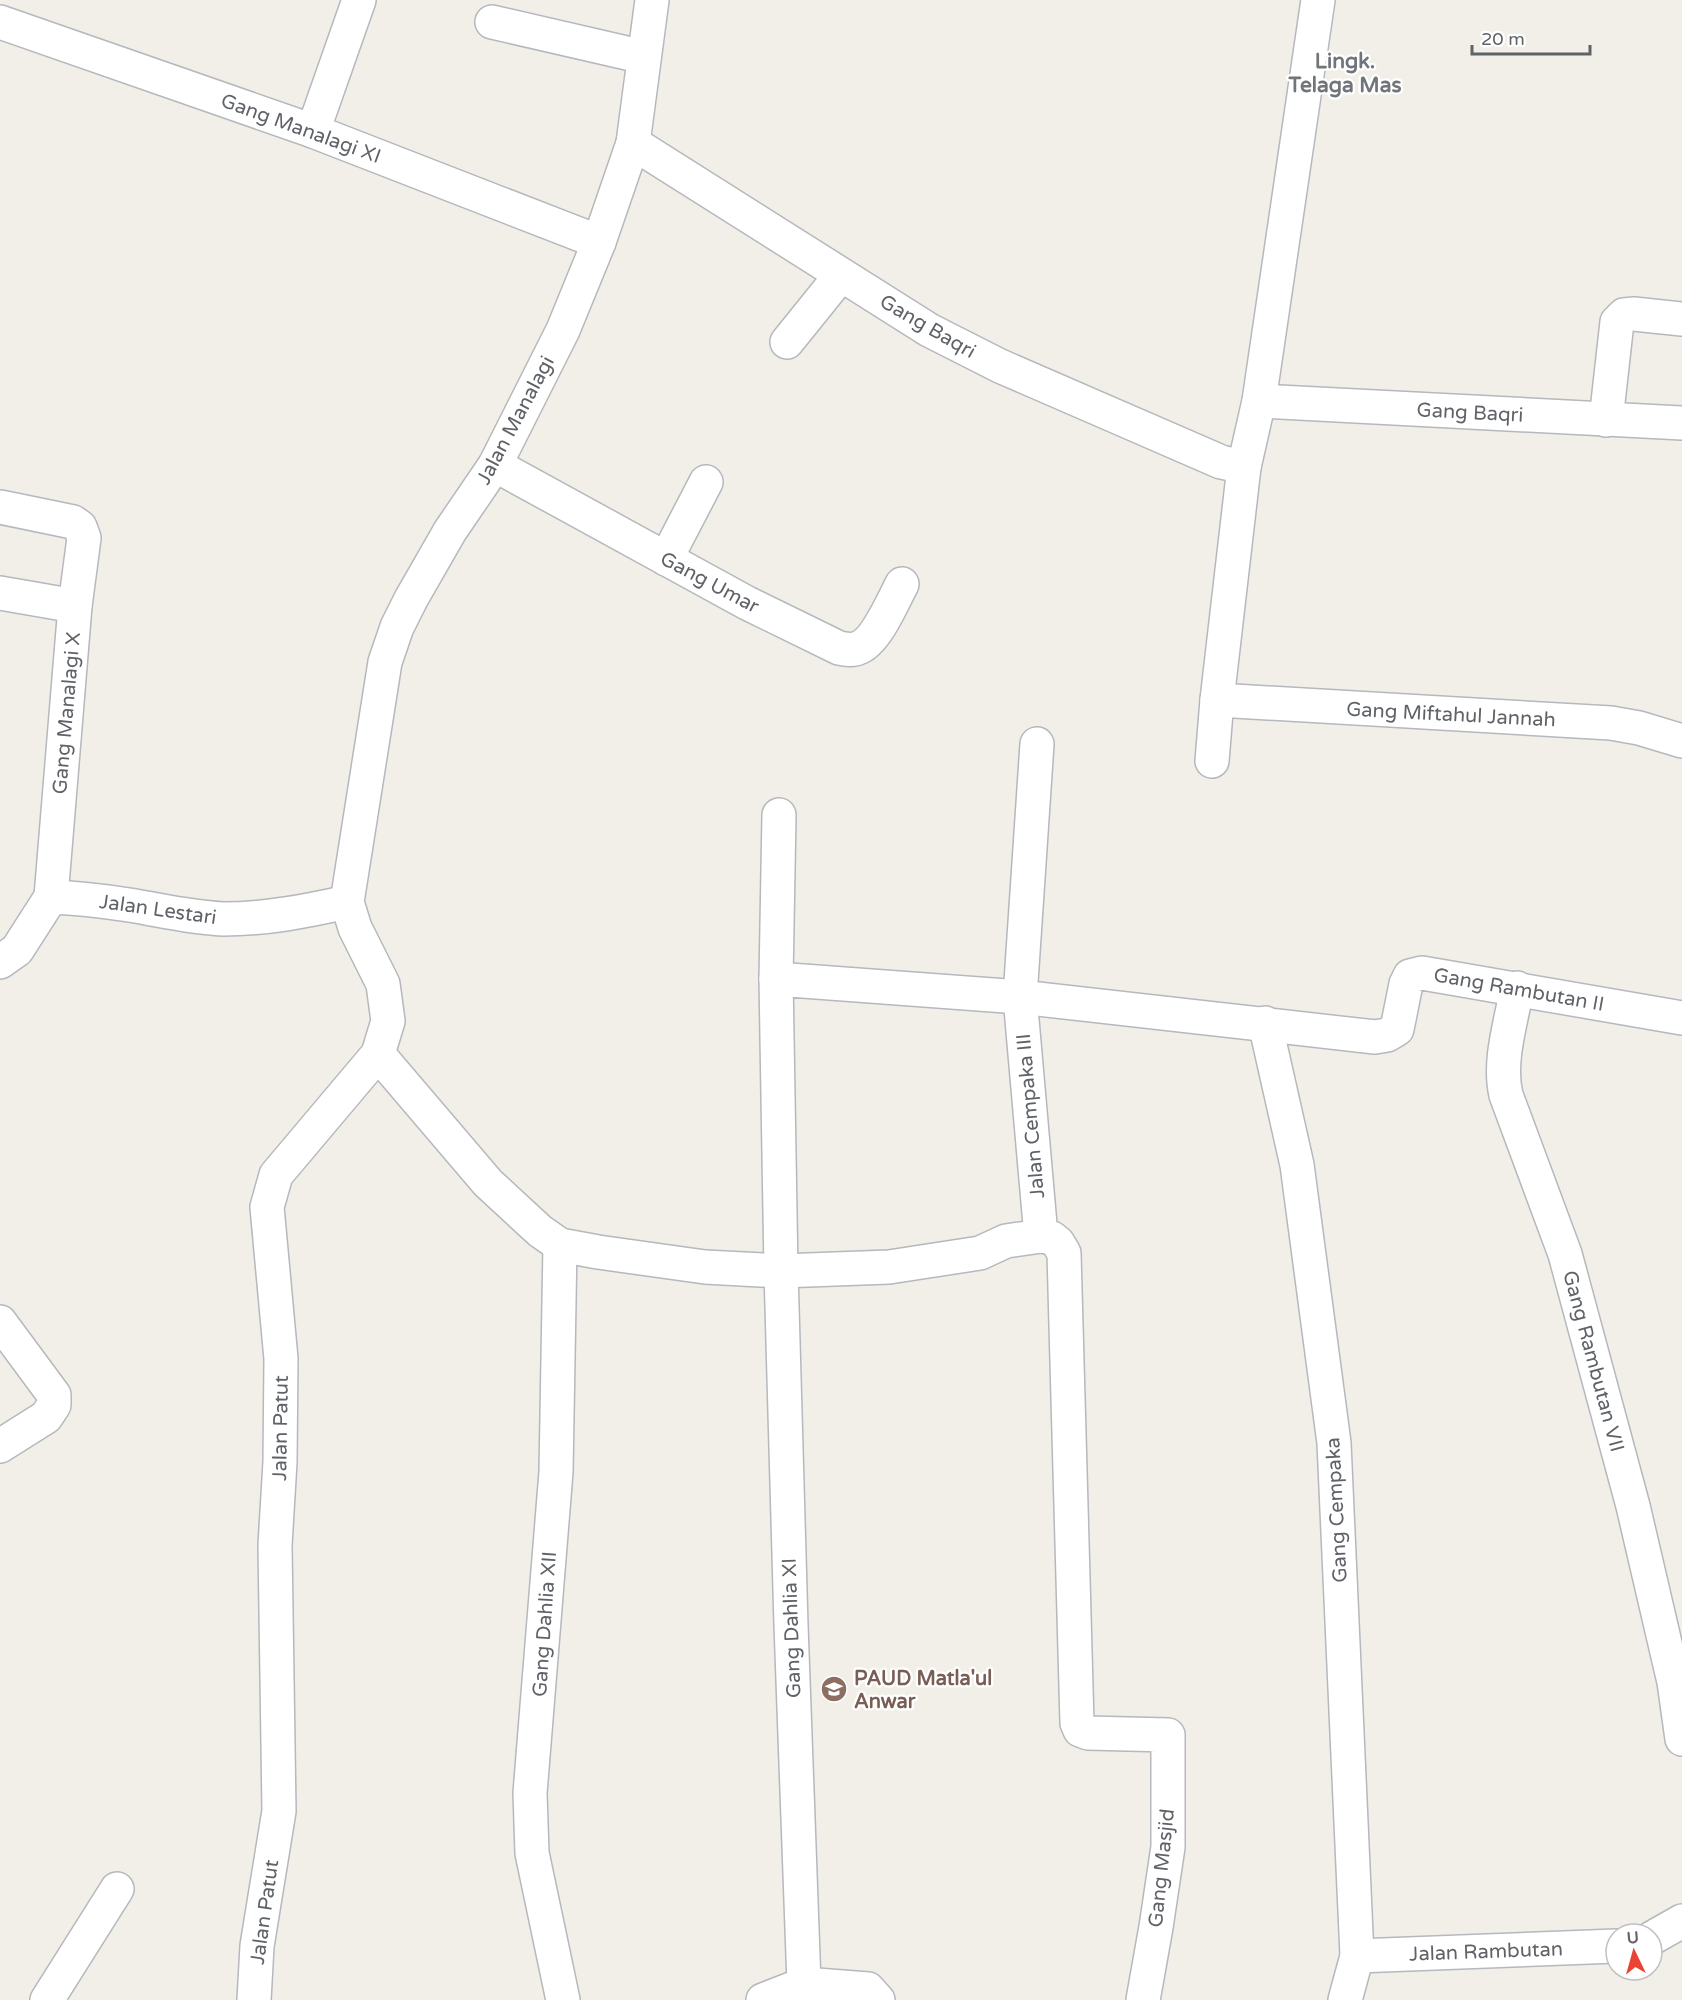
<svg xmlns="http://www.w3.org/2000/svg" width="1682" height="2000" font-family="'Varela Round',sans-serif">
  <style>
    .lines { fill: none; stroke-linecap: round; stroke-linejoin: round }
    .minor-casing { stroke: #b5b8bc; stroke-width: 36 }
    .minor { stroke: #fff; stroke-width: 33 }
    .labels { text-anchor: middle; stroke-width: 4.5; stroke-linejoin: round; paint-order: stroke }
    .street-label { font-size: 20px; fill: #5f6368; stroke: #fff }
    .education-label { font-size: 20px; font-weight: bold; fill: #785e54; stroke: #fff; text-anchor: start }
    .neighbourhood-label { font-size: 21px; font-weight: bold; fill: #70757a; stroke: #fff }
  </style>
  <rect width="100%" height="100%" fill="#f1efe8"/>
  <g class="lines">
    <defs>
      <g id="minor">
        <polyline points="0,22 313,131 599,242"/>
        <polyline points="492,22 644,57"/>
        <polyline points="313,131 359,0"/>
        <polyline points="633,143 929,330 1000,366 1221,462 1244,467"/>
        <polyline points="787,342 841,275"/>
        <polyline points="1259,401 1682,423"/>
        <polyline points="1606,420 1617,322 1624,315 1634,314 1682,319"/>
        <path d="M495,465L747,603L839,648C845,649 852,651 858,648C876,642 893,601 902,584"/>
        <polyline points="0,507 73,522 80,527 84,538 75,606"/>
        <polyline points="666,559 706,482"/>
        <polyline points="0,593 75,606 51,897"/>
        <polyline points="1217,700 1611,723 1639,728 1682,741"/>
        <polyline points="1037,744 1020,997 1041,1236"/>
        <polyline points="1212,761 1217,700 1244,467 1259,401 1318,0"/>
        <path d="M0,962L17,950L51,897C77,898 103,901 129,905C160,910 192,918 224,919C266,919 307,911 347,902"/>
        <polyline points="776,979 779,815"/>
        <path d="M1517,988C1511,1023 1498,1061 1506,1095L1565,1254L1633,1506L1674,1682L1682,1739"/>
        <polyline points="1265,1023 1297,1165 1334,1443 1357,1956 1345,2000"/>
        <polyline points="378,1054 488,1183 540,1231 560,1245 598,1252 705,1267 781,1271 791,1625 804,1984"/>
        <polyline points="560,1245 556,1472 530,1793 532,1853 563,2000"/>
        <polyline points="0,1322 54,1395 54,1405 46,1417 0,1446"/>
        <polyline points="1652,1938 1682,1921"/>
        <polyline points="1357,1956 1616,1946"/>
        <polyline points="47,2000 117,1889"/>
        <polyline points="254,2000 257,1946 279,1811 275,1545 280,1462 281,1359 267,1207 276,1175 378,1054 388,1021 383,984 355,928 347,902 385,662 397,627 411,599 450,531 495,465 563,330 599,242 633,143 652,0"/>
        <polyline points="763,2000 804,1984 868,1989 878,2000"/>
        <polyline points="1143,2000 1156,1927 1168,1847 1168,1735 1088,1733 1080,1730 1077,1723 1064,1253 1058,1243 1052,1238 1041,1236 1006,1241 980,1253 889,1267 781,1271 776,979 1020,997 1375,1037 1387,1035 1397,1029 1406,984 1410,976 1422,973 1682,1018"/>
      </g>
    </defs>
    <!-- minor casing -->
    <use href="#minor" class="minor-casing"/>
    <!-- minor -->
    <use href="#minor" class="minor"/>
  </g>
  <!-- icons -->
  <defs>
    <symbol id="school-disc" viewBox="-11 -11 22 22"><circle r="9.5" fill="#8d6e63" stroke="#fff"/><path d="M0-5L7-2L0 1L-7-2ZM-4 1L0 2.5L4 1V4Q0 6-4 4Z" fill="#fff"/></symbol>
  </defs>
  <g fill-rule="evenodd">
    <use href="#school-disc" x="819" y="1674" width="30" height="30"/>
  </g>
  <g class="labels">
    <!-- street labels -->
    <g class="street-label">
      <text transform="translate(301 128) rotate(20)" y="7">Gang Manalagi XI</text>
      <text transform="translate(928 326) rotate(30)" y="7">Gang Baqri</text>
      <text transform="translate(1470 412) rotate(3)" y="7">Gang Baqri</text>
      <text transform="translate(515 420) rotate(-62)" y="7">Jalan Manalagi</text>
      <text transform="translate(710 582) rotate(28)" y="7">Gang Umar</text>
      <text transform="translate(66 713) rotate(-85)" y="7">Gang Manalagi X</text>
      <text transform="translate(1451 714) rotate(3)" y="7">Gang Miftahul Jannah</text>
      <text transform="translate(158 909) rotate(8)" y="7">Jalan Lestari</text>
      <text transform="translate(1519 989) rotate(10)" y="7">Gang Rambutan II</text>
      <text transform="translate(1030 1116) rotate(-95)" y="7">Jalan Cempaka III</text>
      <text transform="translate(1594 1361) rotate(75)" y="7">Gang Rambutan VII</text>
      <text transform="translate(280 1428) rotate(-89)" y="7">Jalan Patut</text>
      <text transform="translate(1336 1510) rotate(-93)" y="7">Gang Cempaka</text>
      <text transform="translate(544 1624) rotate(-86)" y="7">Gang Dahlia XII</text>
      <text transform="translate(791 1628) rotate(-92)" y="7">Gang Dahlia XI</text>
      <text transform="translate(1161 1868) rotate(-84)" y="7">Gang Masjid</text>
      <text transform="translate(264 1912) rotate(-82)" y="7">Jalan Patut</text>
      <text transform="translate(1486 1951) rotate(-2)" y="7">Jalan Rambutan</text>
    </g>
    <!-- education labels -->
    <g class="education-label">
      <text x="854" y="1685">PAUD Matla'ul<tspan x="854" dy="23">Anwar</tspan></text>
    </g>
    <!-- neighbourhood labels -->
    <g class="neighbourhood-label">
      <text x="1345" y="68">Lingk.<tspan x="1345" dy="24">Telaga Mas</tspan></text>
    </g>
  </g>
  <!-- north arrow -->
  <g transform="translate(1634 1952) rotate(355)"><circle r="28" fill="#ffffff" stroke="#bfc1c3" stroke-width="1.5"/>
  <path d="M0-4.5L10 22L0 15L-10 22Z" fill="#ea4335"/>
  <text y="-9" font-size="16" font-weight="bold" text-anchor="middle" fill="#5f6368">U</text>
  </g>
  <!-- scale -->
  <path d="M1472 45v9h118v-9" fill="none" stroke="#5f6368" stroke-width="3"/>
  <text x="1481" y="45" font-size="18" fill="#5f6368" stroke="#ffffff" stroke-width="4.5" paint-order="stroke">20 m</text>
</svg>
